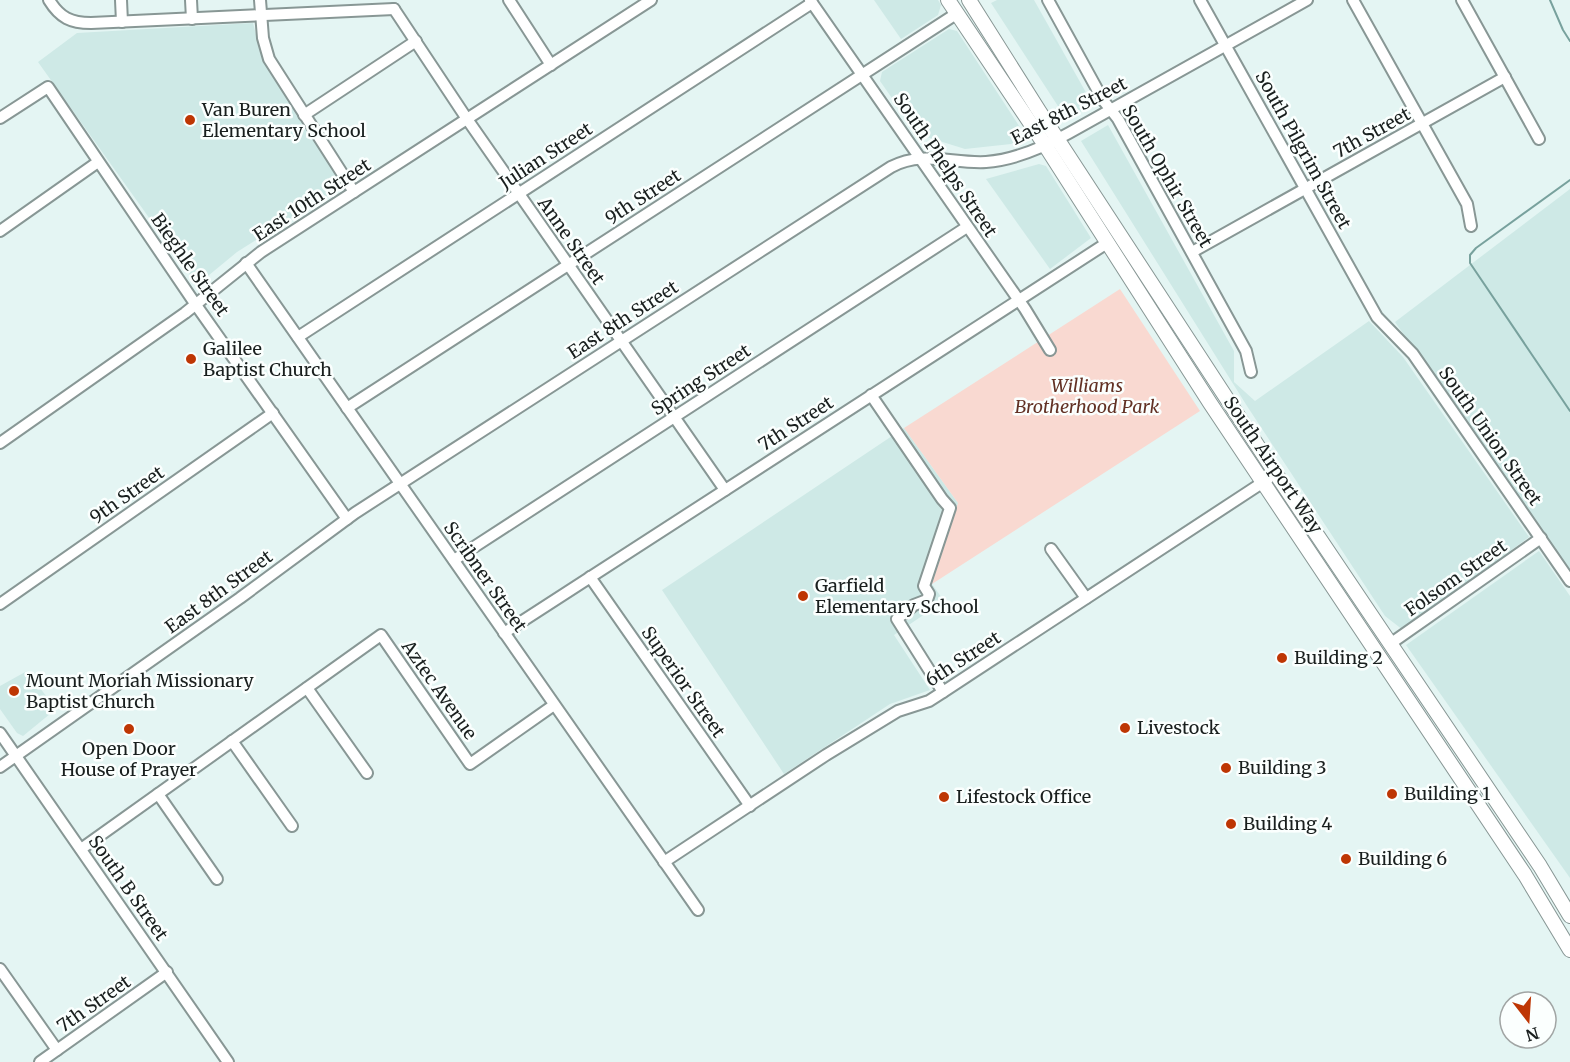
<svg xmlns="http://www.w3.org/2000/svg" width="1570" height="1062" font-family="Merriweather,serif">
  <style>
    .built { fill: #cee9e6 }
    .green { fill: #f9d9d1 }
    .lines { fill: none; stroke-linecap: round; stroke-linejoin: round }
    .stream { stroke: #78a19d; stroke-width: 2 }
    .minor-casing { stroke: #889795; stroke-width: 14 }
    .major-casing { stroke: #889795; stroke-width: 16 }
    .minor { stroke: #fff; stroke-width: 10 }
    .major { stroke: #fff; stroke-width: 14 }
    .poi-dot { fill: #be3604; stroke: #fbfffe; stroke-width: 2 }
    .labels { text-anchor: middle; stroke-width: 5; stroke-linejoin: round; paint-order: stroke }
    .poi-label { font-size: 18px; fill: #191f1e; stroke: #fbfffe; text-anchor: start }
    .street-label { font-size: 18px; fill: #191f1e; stroke: #fbfffe }
    .park-label { font-size: 18px; font-style: italic; fill: #623124; stroke: #fbfffe }
  </style>
  <rect width="100%" height="100%" fill="#e4f5f3"/>
  <!-- built -->
  <g class="built">
    <polygon points="874,0 938,0 941,5 938,15 901,39"/>
    <polygon points="997,0 1034,0 1093,105 1067,120 991,3"/>
    <polygon points="253,23 263,61 338,178 336,190 237,252 197,285 38,62 77,33"/>
    <polygon points="949,29 957,31 1023,132 1022,139 1011,144 965,149 917,134 880,81 882,72"/>
    <polygon points="1108,125 1234,351 1234,382 1255,401 1369,321 1403,357 1529,537 1403,630 1385,616 1247,406 1081,141"/>
    <polygon points="1039,164 1046,166 1091,238 1050,269 986,179"/>
    <polygon points="1570,189 1570,571 1395,322"/>
    <polygon points="904,428 958,503 932,584 944,601 894,635 930,690 890,704 784,774 662,590"/>
    <polygon points="1539,551 1570,596 1570,878 1406,645"/>
    <polygon points="27,671 56,709 23,736 17,733 0,709 0,686"/>
  </g>
  <!-- green -->
  <polygon class="green" points="1120,289 1200,411 932,584 958,503 904,428"/>
  <g class="lines">
    <!-- stream -->
    <g class="stream">
      <polyline points="1550,0 1563,30 1570,41"/>
      <polyline points="1570,180 1476,248 1470,255 1470,263 1570,411"/>
    </g>
    <defs>
      <g id="minor">
        <path d="M49,0C60,18 71,23 91,23L394,9"/>
        <polyline points="121,0 122,22"/>
        <polyline points="191,0 192,19"/>
        <polyline points="260,0 263,38 269,59 354,192"/>
        <polyline points="509,0 551,65"/>
        <polyline points="810,0 1025,309 1050,350"/>
        <polyline points="1048,0 1103,100 1118,119 1246,351 1251,372"/>
        <polyline points="1200,0 1377,317 1413,354 1570,581"/>
        <polyline points="1353,0 1467,204 1471,226"/>
        <polyline points="1462,0 1539,139"/>
        <polyline points="394,9 467,119 725,490"/>
        <polyline points="304,115 416,41"/>
        <polyline points="0,118 48,87 196,305 347,519"/>
        <polyline points="0,231 98,162"/>
        <polyline points="1192,252 1505,77"/>
        <polyline points="246,263 698,910"/>
        <polyline points="298,337 812,3"/>
        <polyline points="871,395 942,499 950,508 924,586 929,594 927,600 914,605 897,619 943,692"/>
        <polyline points="347,408 956,14"/>
        <polyline points="0,443 185,313 261,252 651,0"/>
        <polyline points="1051,549 1086,598"/>
        <polyline points="454,560 967,227"/>
        <polyline points="590,577 750,806"/>
        <polyline points="0,604 273,413"/>
        <polyline points="504,633 1107,243"/>
        <polyline points="1390,644 1541,538"/>
        <polyline points="307,688 367,773"/>
        <polyline points="0,733 228,1062"/>
        <polyline points="232,741 292,826"/>
        <path d="M0,767L240,598L355,513L891,167C923,150 952,164 986,162C1016,160 1044,147 1069,133L1307,0"/>
        <polyline points="158,794 217,879"/>
        <polyline points="81,849 381,635 470,764 554,705"/>
        <polyline points="664,862 826,755 898,711 929,701 943,692 1268,479"/>
        <polyline points="0,969 57,1050"/>
        <polyline points="40,1062 167,972"/>
      </g>
      <g id="major">
        <polyline points="948,0 1045,145 1210,403 1525,875 1570,950"/>
        <polyline points="969,0 1039,111 1276,474 1540,866 1570,916"/>
      </g>
    </defs>
    <!-- minor casing -->
    <use href="#minor" class="minor-casing"/>
    <!-- major casing -->
    <use href="#major" class="major-casing"/>
    <!-- minor -->
    <use href="#minor" class="minor"/>
    <!-- major -->
    <use href="#major" class="major"/>
  </g>
  <!-- markers -->
  <g class="poi-dot">
    <circle cx="190" cy="120" r="6"/>
    <circle cx="191" cy="359" r="6"/>
    <circle cx="803" cy="596" r="6"/>
    <circle cx="1282" cy="658" r="6"/>
    <circle cx="14" cy="691" r="6"/>
    <circle cx="1125" cy="728" r="6"/>
    <circle cx="129" cy="729" r="6"/>
    <circle cx="1226" cy="768" r="6"/>
    <circle cx="1392" cy="794" r="6"/>
    <circle cx="944" cy="797" r="6"/>
    <circle cx="1231" cy="824" r="6"/>
    <circle cx="1346" cy="859" r="6"/>
  </g>
  <g class="labels">
    <!-- poi labels -->
    <g class="poi-label">
      <text x="202" y="116">Van Buren<tspan x="202" dy="21">Elementary School</tspan></text>
      <text x="203" y="355">Galilee<tspan x="203" dy="21">Baptist Church</tspan></text>
      <text x="815" y="592">Garfield<tspan x="815" dy="21">Elementary School</tspan></text>
      <text x="1294" y="664">Building 2</text>
      <text x="26" y="687">Mount Moriah Missionary<tspan x="26" dy="21">Baptist Church</tspan></text>
      <text x="1137" y="734">Livestock</text>
      <text x="129" y="755" text-anchor="middle">Open Door<tspan x="129" dy="21">House of Prayer</tspan></text>
      <text x="1238" y="774">Building 3</text>
      <text x="1404" y="800">Building 1</text>
      <text x="956" y="803">Lifestock Office</text>
      <text x="1243" y="830">Building 4</text>
      <text x="1358" y="865">Building 6</text>
    </g>
    <!-- street labels -->
    <g class="street-label">
      <text transform="translate(1069 111) rotate(-27)" y="6">East 8th Street</text>
      <text transform="translate(1372 133) rotate(-29)" y="6">7th Street</text>
      <text transform="translate(1303 150) rotate(61)" y="6">South Pilgrim Street</text>
      <text transform="translate(546 156) rotate(-33)" y="6">Julian Street</text>
      <text transform="translate(945 165) rotate(56)" y="6">South Phelps Street</text>
      <text transform="translate(1167 176) rotate(60)" y="6">South Ophir Street</text>
      <text transform="translate(643 197) rotate(-33)" y="6">9th Street</text>
      <text transform="translate(312 200) rotate(-33)" y="6">East 10th Street</text>
      <text transform="translate(571 241) rotate(55)" y="6">Anne Street</text>
      <text transform="translate(190 265) rotate(55)" y="6">Bieghle Street</text>
      <text transform="translate(623 320) rotate(-33)" y="6">East 8th Street</text>
      <text transform="translate(701 380) rotate(-33)" y="6">Spring Street</text>
      <text transform="translate(796 424) rotate(-33)" y="6">7th Street</text>
      <text transform="translate(1490 436) rotate(55)" y="6">South Union Street</text>
      <text transform="translate(1273 465) rotate(56)" y="6">South Airport Way</text>
      <text transform="translate(127 495) rotate(-35)" y="6">9th Street</text>
      <text transform="translate(485 577) rotate(55)" y="6">Scribner Street</text>
      <text transform="translate(1456 578) rotate(-35)" y="6">Folsom Street</text>
      <text transform="translate(219 592) rotate(-36)" y="6">East 8th Street</text>
      <text transform="translate(963 659) rotate(-33)" y="6">6th Street</text>
      <text transform="translate(683 682) rotate(55)" y="6">Superior Street</text>
      <text transform="translate(439 690) rotate(55)" y="6">Aztec Avenue</text>
      <text transform="translate(128 888) rotate(55)" y="6">South B Street</text>
      <text transform="translate(94 1004) rotate(-35)" y="6">7th Street</text>
    </g>
    <!-- park labels -->
    <g class="park-label">
      <text x="1087" y="392">Williams<tspan x="1087" dy="21">Brotherhood Park</tspan></text>
    </g>
  </g>
  <!-- north arrow -->
  <g transform="translate(1528 1020) rotate(163)"><circle r="28" fill="#fbfffe" stroke="#a1a5a4" stroke-width="1.5"/>
  <path d="M0-4.5L10 22L0 15L-10 22Z" fill="#be3604"/>
  <text y="-9" font-size="16" font-weight="bold" text-anchor="middle" fill="#191f1e">N</text>
  </g>
</svg>
